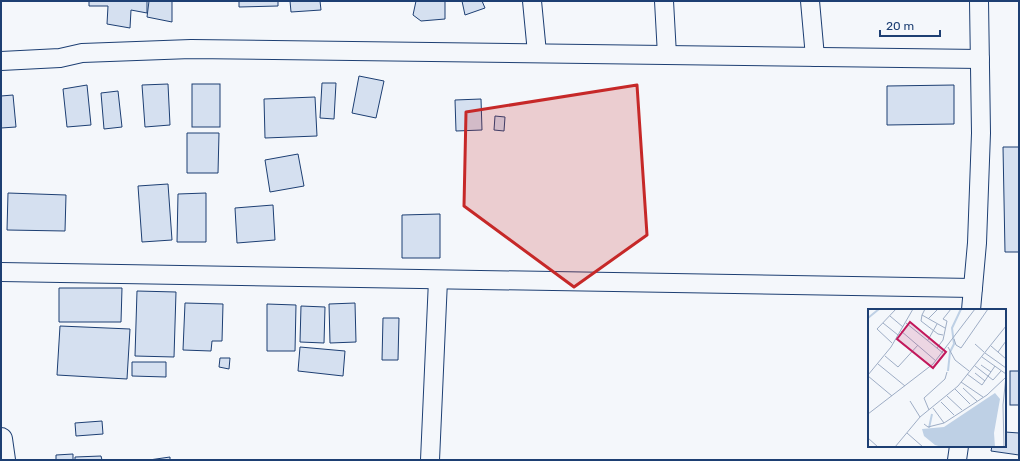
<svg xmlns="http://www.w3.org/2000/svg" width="1020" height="461" font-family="Rubik,sans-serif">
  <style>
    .building { fill: #d5e0f0; stroke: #1d3f73 }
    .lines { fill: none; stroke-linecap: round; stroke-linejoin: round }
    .street-casing { stroke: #1d3f73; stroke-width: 20 }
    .highway-casing { stroke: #1d3f73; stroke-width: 24 }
    .street { stroke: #f4f7fb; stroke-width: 18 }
    .highway { stroke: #f4f7fb; stroke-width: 22 }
    .marked { fill: #c62828; fill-opacity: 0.2; stroke: #c62828; stroke-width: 3; stroke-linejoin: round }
    .inset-river { fill: none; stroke: #bed0e5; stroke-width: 2 }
    .inset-road { fill: none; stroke: #9eadc5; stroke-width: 1 }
    .view { fill: #c2185b; fill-opacity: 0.15; stroke: #c2185b; stroke-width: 2 }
    .inset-edge { fill: none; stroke: #1d3f73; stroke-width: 2 }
  </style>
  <rect width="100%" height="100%" fill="#f4f7fb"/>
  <!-- building -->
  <g class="building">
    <polygon points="89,1 147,1 147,13 131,10 130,28 107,24 108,6 89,6"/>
    <polygon points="149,1 172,1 172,22 147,17"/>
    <polygon points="239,1 278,1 278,6 239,7"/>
    <polygon points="290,1 320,1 321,10 291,12"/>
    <polygon points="416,1 445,1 445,19 421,21 413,15"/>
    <polygon points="462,1 482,1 485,8 465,15"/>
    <polygon points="359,76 384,81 376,118 352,113"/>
    <polygon points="322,83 336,83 334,119 320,118"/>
    <polygon points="168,84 170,125 145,127 142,85"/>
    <rect x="192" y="84" width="28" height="43"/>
    <polygon points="87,85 91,125 67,127 63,89"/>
    <polygon points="954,85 954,124 887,125 887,86"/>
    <polygon points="118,91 122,127 104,129 101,93"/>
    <polygon points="13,95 16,127 1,128 1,96"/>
    <polygon points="315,97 317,136 265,138 264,99"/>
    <polygon points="481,99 482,130 456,131 455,100"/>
    <polygon points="495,116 505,117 504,131 494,130"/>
    <polygon points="187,133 219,133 218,173 187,173"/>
    <polygon points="1003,147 1019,147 1019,252 1005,252"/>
    <polygon points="298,154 304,186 270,192 265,160"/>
    <polygon points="168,184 172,240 142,242 138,186"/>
    <polygon points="8,193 66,195 65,231 7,230"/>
    <polygon points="206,193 206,242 177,242 178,194"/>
    <polygon points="273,205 275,240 237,243 235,208"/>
    <polygon points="440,214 440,258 402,258 402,215"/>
    <polygon points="59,288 122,288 121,322 59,322"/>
    <polygon points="137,291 176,292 174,357 135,356"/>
    <polygon points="185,303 223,304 222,341 212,341 211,351 183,350"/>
    <polygon points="355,303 356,342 330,343 329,304"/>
    <polygon points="267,304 296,305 295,351 267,351"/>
    <polygon points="301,306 325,307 324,343 300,342"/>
    <polygon points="383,318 399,318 398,360 382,360"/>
    <polygon points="60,326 130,329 127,379 57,375"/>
    <polygon points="300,347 345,351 343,376 298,371"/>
    <polygon points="220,358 230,358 229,369 219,367"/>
    <polygon points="132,362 166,362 166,377 132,376"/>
    <rect x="1010" y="371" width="9" height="34"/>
    <polygon points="102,421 103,434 76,436 75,423"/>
    <polygon points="1005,432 1019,433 1019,455 991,451 992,446 1005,446"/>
    <polygon points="73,454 73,460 56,460 56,455"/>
    <polygon points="101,456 102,460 75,460 75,457"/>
    <polygon points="170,457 170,460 149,460"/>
  </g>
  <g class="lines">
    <defs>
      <g id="street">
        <polyline points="532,1 537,53"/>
        <polyline points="664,1 667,55"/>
        <polyline points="810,1 815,57"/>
        <polyline points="1,61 60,58 82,53 191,49 980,59"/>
        <polyline points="1,272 973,288"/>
        <polyline points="971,310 977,243 981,133 979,1"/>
        <polyline points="430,460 438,280"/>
        <polyline points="957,460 959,446"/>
      </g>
      <polyline id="highway" points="1,439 4,460"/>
    </defs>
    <!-- street casing -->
    <use href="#street" class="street-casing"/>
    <!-- highway casing -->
    <use href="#highway" class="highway-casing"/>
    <!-- street -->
    <use href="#street" class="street"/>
    <!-- highway -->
    <use href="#highway" class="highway"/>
  </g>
  <!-- marked area -->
  <path class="marked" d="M637,85L647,235L574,287L464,206L466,112Z"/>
  <!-- overview -->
  <g transform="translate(868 309)">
    <rect width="138" height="138" fill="#f4f7fb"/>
    <path d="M127,84L132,90L126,124L127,138H74L67,136L56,127L54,120L76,118Z" fill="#bed0e5"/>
    <path class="inset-river" d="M0,9L11,0M80,62L82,43L86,35L84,19L93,0M61,119L64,105"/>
    <path class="inset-road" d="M57,0L54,6L77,19M54,6L53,12L70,25L75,26M22,7L35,18M60,10L70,0M15,14L30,26M38,14L75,44M33,22L68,52M86,30L88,36L93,39L120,0M60,31L69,15M24,34L9,20L28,0M107,35L116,43M123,37L138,50M80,38L87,51M69,39L75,31L79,12L75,10L83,0M130,43L138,32M117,44L138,59M17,47L30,58L50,36M114,48L138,65M87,51L101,62M10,55L37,77M113,56L123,63M107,57L125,71L133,62M107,64L117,72M99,65L114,76L127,57M0,66L23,38L45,0M0,67L24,87M93,73L115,88M95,79L109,92M87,80L102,95M79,87L94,101M42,92L52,108M73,93L86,106M65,99L76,114L119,86L137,69M61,101L56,89L77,70L79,63M0,105L65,55L107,0M56,115L60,118L76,114M39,124L55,138M0,129L10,138M27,138L52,108L90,77L138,17M136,138L135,96L138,67"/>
    <path class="view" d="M42,13L78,43L65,59L29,30Z"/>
    <rect width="138" height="138" class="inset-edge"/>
  </g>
  <!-- border -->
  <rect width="1020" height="461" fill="none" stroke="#1d3f73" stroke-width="4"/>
  <!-- scale -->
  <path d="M880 30v6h60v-6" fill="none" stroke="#1d3f73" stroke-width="2"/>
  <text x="886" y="30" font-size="12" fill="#1d3f73" stroke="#f4f7fb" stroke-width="3" paint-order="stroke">20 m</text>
</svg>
